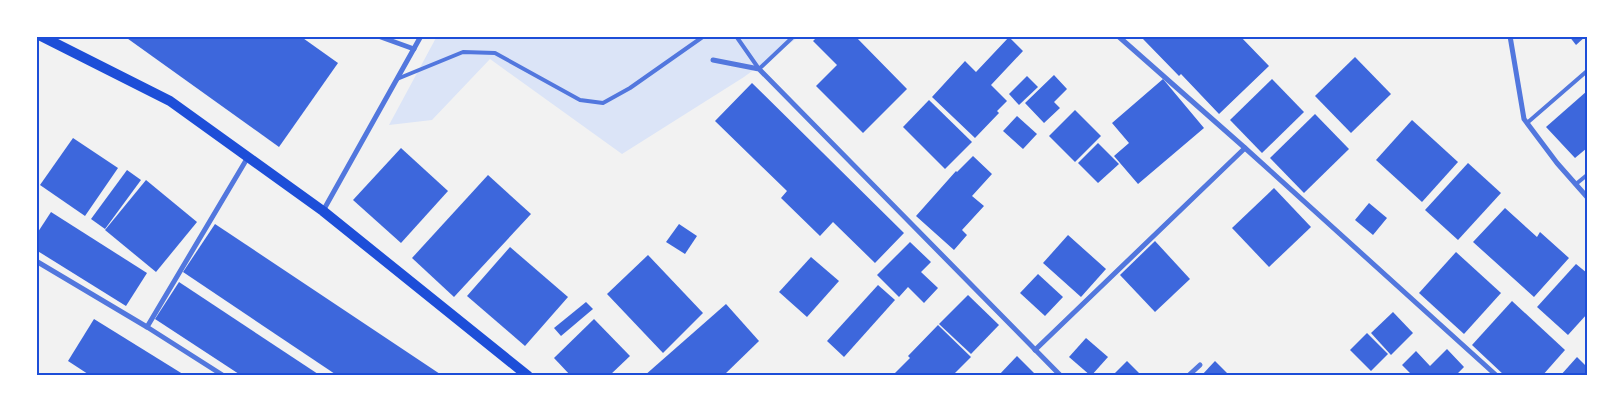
<svg xmlns="http://www.w3.org/2000/svg" width="1623" height="412" font-family="Karla,sans-serif">
  <style>
    .green { fill: #dbe4f7 }
    .building { fill: #3d67dc }
    .lines { fill: none; stroke-linecap: round; stroke-linejoin: round }
    .service { stroke: #5277de; stroke-width: 4 }
    .minor { stroke: #5277de; stroke-width: 5 }
    .secondary { stroke: #1d4ed8; stroke-width: 10 }
    .neatline { fill: none; stroke: #1d4ed8; stroke-width: 2 }
  </style>
  <rect width="100%" height="100%" fill="#f2f2f2"/>
  <!-- green -->
  <polygon class="green" points="437,36 800,36 744,77 622,154 490,59 432,120 389,125"/>
  <!-- building -->
  <g class="building">
    <polygon points="124,36 300,36 338,63 279,147"/>
    <polygon points="818,36 855,36 907,89 863,133 816,86 837,65 813,41"/>
    <polygon points="1146,36 1240,36 1269,66 1219,114 1181,74 1179,76 1143,39"/>
    <polygon points="1569,36 1586,36 1576,45"/>
    <polygon points="1009,37 1023,51 991,85 1007,101 997,111 999,113 975,138 932,97 965,61 976,72"/>
    <polygon points="1355,57 1391,94 1351,133 1315,96"/>
    <polygon points="1054,75 1067,89 1054,102 1060,108 1044,123 1025,103"/>
    <polygon points="1027,76 1038,87 1019,105 1009,94"/>
    <polygon points="1163,79 1204,128 1138,184 1114,156 1129,143 1112,123"/>
    <polygon points="1272,79 1304,112 1262,153 1230,120"/>
    <polygon points="752,83 904,233 875,263 833,222 820,236 781,198 787,191 715,121"/>
    <polygon points="1587,91 1587,148 1575,158 1546,127"/>
    <polygon points="929,100 972,142 945,169 903,127"/>
    <polygon points="1075,110 1101,136 1075,162 1049,136"/>
    <polygon points="1315,114 1349,149 1304,193 1270,158"/>
    <polygon points="1017,116 1037,134 1023,149 1003,131"/>
    <polygon points="1412,120 1458,162 1422,202 1376,160"/>
    <polygon points="73,138 118,168 85,216 40,185"/>
    <polygon points="1098,143 1119,164 1098,183 1078,163"/>
    <polygon points="401,148 448,191 401,243 353,200"/>
    <polygon points="973,156 992,174 972,196 984,206 962,230 967,235 954,250 916,216 956,171 957,172"/>
    <polygon points="1468,163 1501,193 1458,240 1425,210"/>
    <polygon points="127,170 141,180 105,229 91,219"/>
    <polygon points="488,175 531,214 454,297 412,258"/>
    <polygon points="146,180 197,222 156,272 105,230"/>
    <polygon points="1274,188 1311,227 1269,267 1232,228"/>
    <polygon points="1369,203 1387,218 1373,235 1355,220"/>
    <polygon points="1505,208 1537,237 1540,232 1569,258 1534,297 1473,242"/>
    <polygon points="51,212 147,273 126,306 36,250 36,235"/>
    <polygon points="215,224 443,376 338,376 183,272"/>
    <polygon points="679,224 697,236 685,254 666,242"/>
    <polygon points="1068,235 1106,269 1081,297 1043,263"/>
    <polygon points="1155,241 1190,279 1155,312 1120,275"/>
    <polygon points="910,242 931,262 921,272 938,288 924,303 908,287 899,297 877,275"/>
    <polygon points="510,247 568,297 525,346 467,296"/>
    <polygon points="1456,252 1501,293 1464,334 1419,293"/>
    <polygon points="648,255 703,313 663,353 607,294"/>
    <polygon points="811,257 839,281 807,317 779,292"/>
    <polygon points="1576,264 1587,273 1587,314 1568,335 1537,307"/>
    <polygon points="1038,274 1063,297 1045,316 1020,293"/>
    <polygon points="179,282 321,376 242,376 155,319"/>
    <polygon points="878,285 895,300 844,357 827,341"/>
    <polygon points="968,295 999,325 971,354 939,324"/>
    <polygon points="1512,301 1565,350 1542,376 1505,376 1472,345"/>
    <polygon points="586,302 593,309 561,336 554,328"/>
    <polygon points="726,304 759,341 723,376 644,376"/>
    <polygon points="1393,312 1413,333 1391,355 1371,333"/>
    <polygon points="94,319 186,376 91,376 68,361"/>
    <polygon points="594,319 630,356 609,376 571,376 554,358"/>
    <polygon points="938,325 971,357 952,376 892,376 910,358 908,356"/>
    <polygon points="1367,333 1388,354 1371,371 1350,350"/>
    <polygon points="1086,338 1108,357 1091,376 1069,357"/>
    <polygon points="1447,349 1464,367 1455,376 1413,376 1402,365 1416,351 1430,366"/>
    <polygon points="1017,356 1037,376 998,376"/>
    <polygon points="1577,357 1587,367 1587,376 1560,376"/>
    <polygon points="1127,361 1142,376 1112,376"/>
    <polygon points="1215,361 1230,376 1201,376"/>
  </g>
  <g class="lines">
    <!-- service -->
    <g class="service">
      <polyline points="736,36 759,69 794,36"/>
      <polyline points="397,79 463,52 495,53 580,100 603,103 630,88 704,36"/>
      <polyline points="1527,123 1587,71"/>
      <polyline points="1576,184 1587,175"/>
    </g>
    <!-- minor -->
    <g class="minor">
      <polyline points="378,36 414,49"/>
      <polyline points="1118,36 1245,148 1497,376"/>
      <polyline points="1510,36 1524,119 1557,163 1587,197"/>
      <polyline points="713,60 759,69 1061,376"/>
      <polyline points="323,211 421,36"/>
      <polyline points="36,261 147,327 224,376"/>
      <polyline points="147,327 248,157"/>
      <polyline points="1035,350 1245,148"/>
      <polyline points="1188,376 1200,365"/>
    </g>
    <!-- secondary -->
    <polyline class="secondary" points="41,36 170,101 323,211 528,376"/>
  </g>
  <!-- border -->
  <rect width="1623" height="412" fill="none" stroke="#ffffff" stroke-width="75"/>
  <rect x="38" y="38" width="1548" height="336" class="neatline"/>
</svg>
